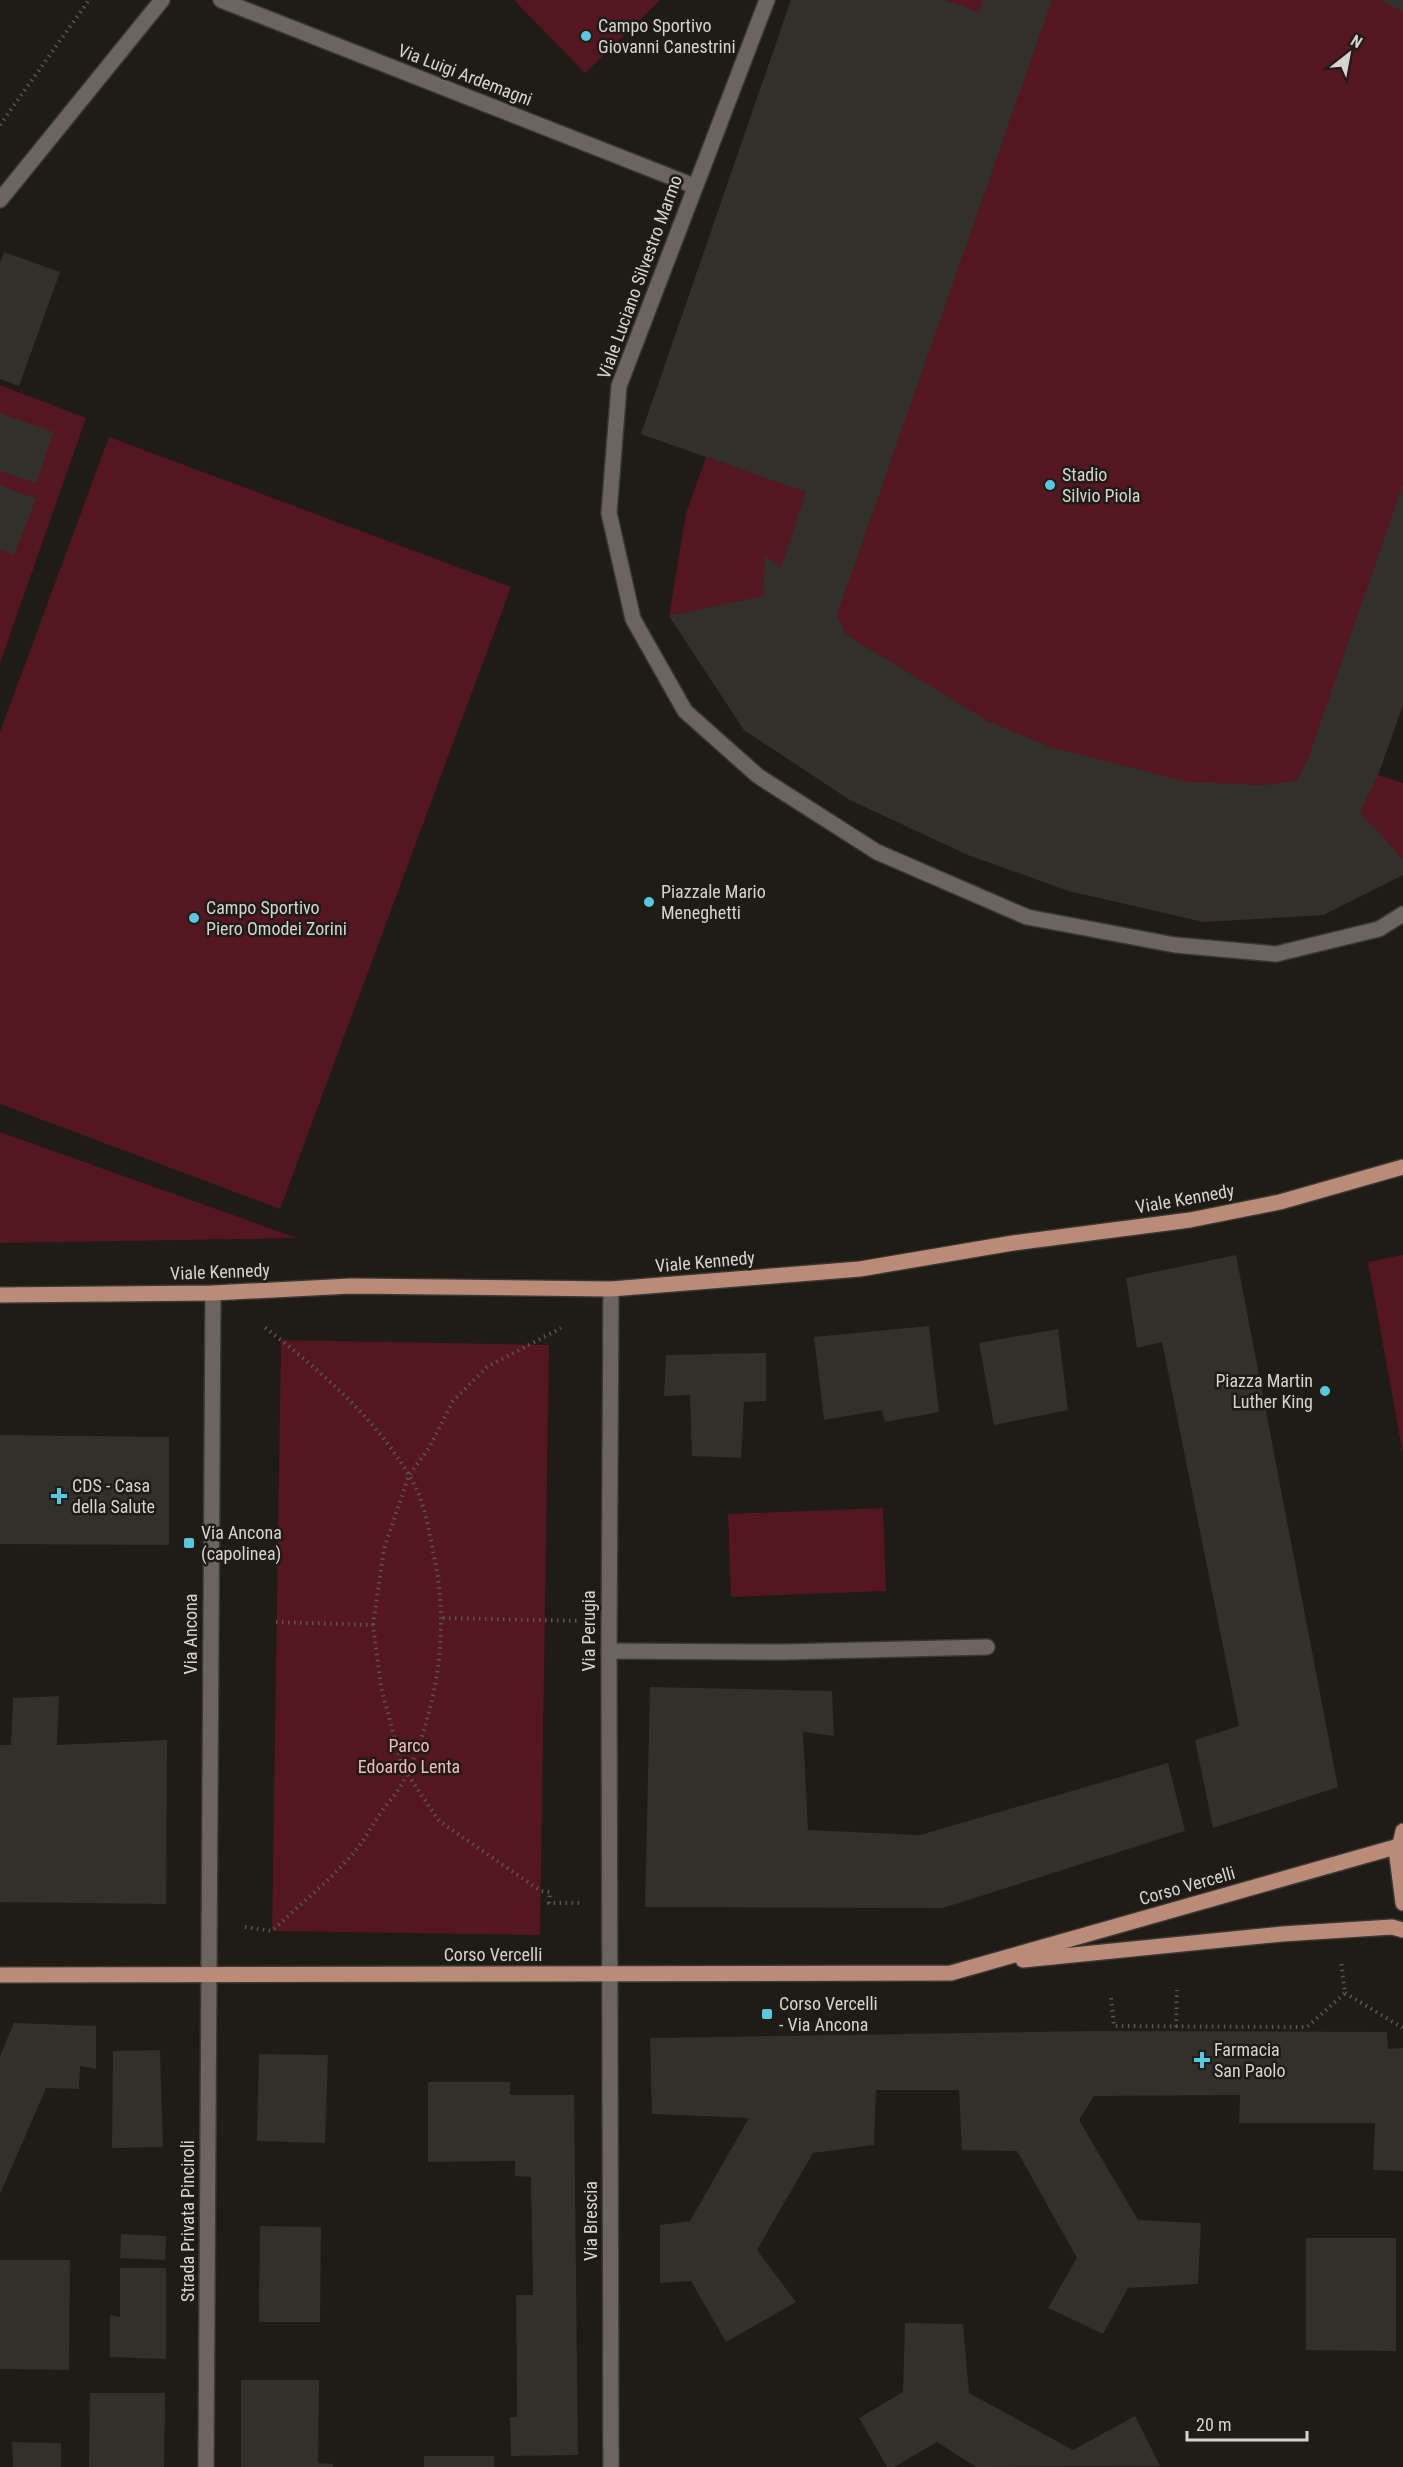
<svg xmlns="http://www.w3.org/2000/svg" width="1403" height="2467" font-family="'Roboto Condensed',sans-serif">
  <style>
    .green { fill: #541620 }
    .building { fill: #313029 }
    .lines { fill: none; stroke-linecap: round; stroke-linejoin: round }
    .minor-casing { stroke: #3a3734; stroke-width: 18 }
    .major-casing { stroke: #3a3734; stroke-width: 18 }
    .path { stroke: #595550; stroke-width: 4; stroke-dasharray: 1.5 4.5; stroke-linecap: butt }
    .minor { stroke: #6a655e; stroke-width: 15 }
    .major { stroke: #ba8c77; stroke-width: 15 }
    .poi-dot { fill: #56c9e0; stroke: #1f1b15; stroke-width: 2 }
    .labels { text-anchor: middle; stroke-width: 5; stroke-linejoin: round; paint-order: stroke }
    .poi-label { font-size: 18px; fill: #d7d3d0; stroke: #1f1b15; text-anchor: start }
    .street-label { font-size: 18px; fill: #d7d3d0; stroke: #1f1b15 }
    .park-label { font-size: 18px; fill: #f9b8bc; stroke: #1f1b15 }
  </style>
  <rect width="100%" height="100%" fill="#1f1b15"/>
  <!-- green -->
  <g class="green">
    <polygon points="514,0 660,0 585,73"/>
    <polygon points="791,0 1403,0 1403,705 1378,775 1403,783 1403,875 1323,915 1204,922 1069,891 968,855 850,800 744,730 669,616 686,513 706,457 641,434"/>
    <polygon points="0,385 86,418 0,663"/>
    <polygon points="109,437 511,587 280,1209 0,1104 0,732"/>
    <polygon points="0,1132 297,1238 0,1243"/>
    <polygon points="1403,1255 1403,1454 1368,1262"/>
    <polygon points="281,1340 549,1345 540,1935 272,1931"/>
    <polygon points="883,1508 886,1591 731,1597 728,1514"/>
  </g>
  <!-- building -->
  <g class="building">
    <polygon points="791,0 945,0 979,12 983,0 1052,0 837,615 845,634 986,720 1050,747 1188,782 1263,785 1297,781 1309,756 1403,484 1403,705 1378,775 1360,812 1403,859 1403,875 1323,915 1204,922 1069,891 968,855 850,800 744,730 669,616 763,596 765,556 781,567 806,492 641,434"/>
    <polygon points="1380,0 1403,0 1403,12"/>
    <polygon points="4,252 60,272 19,386 0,379 0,263"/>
    <polygon points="0,413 54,432 36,483 0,471"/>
    <polygon points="0,485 36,499 14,555 0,550"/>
    <polygon points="1236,1255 1338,1787 1213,1828 1195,1740 1239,1726 1162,1342 1137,1348 1126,1278"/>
    <polygon points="929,1326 939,1412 885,1422 882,1410 824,1420 814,1337"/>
    <polygon points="1058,1329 1068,1410 994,1425 979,1343"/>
    <polygon points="766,1353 766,1401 744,1402 741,1458 692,1456 690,1395 664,1396 666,1355"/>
    <polygon points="0,1435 169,1437 169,1545 0,1544"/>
    <polygon points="650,1687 832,1691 834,1736 803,1732 808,1830 920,1835 1168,1763 1185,1831 943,1908 645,1907"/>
    <polygon points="59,1696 57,1745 167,1740 166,1904 0,1902 0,1745 11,1745 13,1698"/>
    <polygon points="14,2023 96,2026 96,2069 80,2066 79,2089 46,2088 0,2194 0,2056"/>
    <polygon points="1093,2031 1387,2032 1388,2049 1403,2048 1403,2171 1373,2170 1375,2123 1239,2123 1240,2095 1094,2096 1079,2120 1138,2220 1201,2223 1198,2284 1128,2288 1103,2334 1048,2308 1077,2258 1017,2151 962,2150 959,2090 876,2090 874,2145 813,2153 757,2250 796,2302 726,2342 691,2281 660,2283 660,2225 690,2221 749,2118 652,2114 650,2038"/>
    <polygon points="160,2050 163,2147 112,2148 113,2051"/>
    <polygon points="259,2054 328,2055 325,2143 257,2141"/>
    <polygon points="428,2082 510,2082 510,2095 574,2095 578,2455 511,2456 510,2417 517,2417 516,2295 533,2295 531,2177 515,2176 515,2161 428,2162"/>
    <polygon points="260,2226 321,2227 320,2322 259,2322"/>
    <polygon points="121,2234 166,2236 165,2260 120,2258"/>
    <polygon points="1306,2238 1396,2238 1396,2351 1306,2350"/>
    <polygon points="0,2260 70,2260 69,2370 0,2369"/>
    <polygon points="120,2268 166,2268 166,2359 110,2357 110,2315 120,2317"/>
    <polygon points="905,2323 963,2324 969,2393 1073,2450 1135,2416 1160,2466 976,2467 937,2442 894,2467 887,2467 859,2418 903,2392"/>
    <polygon points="241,2380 319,2380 318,2463 333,2464 333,2467 241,2467"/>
    <polygon points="90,2393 165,2393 164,2467 89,2467"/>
    <polygon points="12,2442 61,2443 61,2467 13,2467"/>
    <rect x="424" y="2456" width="70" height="11"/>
  </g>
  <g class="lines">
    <defs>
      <g id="minor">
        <polyline points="221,0 694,186"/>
        <polyline points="767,0 619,386 609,513 633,619 685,711 758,776 877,852 1027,917 1175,945 1276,954 1379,929 1403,914"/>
        <polyline points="0,200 162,0"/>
        <polyline points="611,1289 609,1651 611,2467"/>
        <polyline points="609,1651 783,1652 987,1647"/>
        <polyline points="206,2467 213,1293"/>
      </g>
      <g id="major">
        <polyline points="0,1295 213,1293 351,1286 611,1289 860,1269 1013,1243 1190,1220 1280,1202 1403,1167"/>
        <polyline points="1403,1831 1397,1857 1403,1903"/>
        <polyline points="1023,1960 1282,1934 1392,1927 1403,1930"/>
        <polyline points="0,1975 951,1973 1399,1846"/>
      </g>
    </defs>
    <!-- minor casing -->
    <use href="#minor" class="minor-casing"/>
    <!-- major casing -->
    <use href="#major" class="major-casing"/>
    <!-- path -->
    <g class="path">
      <polyline points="0,125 89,0"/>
      <polyline points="443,1618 581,1621"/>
      <polyline points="276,1622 373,1625 381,1687 402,1766 439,1821 541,1891 550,1892 549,1903 580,1903"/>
      <polyline points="373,1625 384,1549 409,1475 429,1448 453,1401 487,1367 561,1328"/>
      <path d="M245,1927L272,1931C301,1903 335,1877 360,1845C368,1834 374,1822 382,1811C389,1801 398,1792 403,1782C436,1715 450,1634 435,1561C429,1532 425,1500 409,1475C372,1414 318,1369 263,1326"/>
      <polyline points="1345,1993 1403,2028"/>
      <polyline points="1111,1998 1114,2026 1307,2027 1345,1993 1341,1962"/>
      <polyline points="1176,2027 1177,1990"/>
    </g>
    <!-- minor -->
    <use href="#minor" class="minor"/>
    <!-- major -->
    <use href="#major" class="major"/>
  </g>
  <!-- markers -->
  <g class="poi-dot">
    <circle cx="586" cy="36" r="6"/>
    <circle cx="1050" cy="485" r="6"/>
    <circle cx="649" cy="902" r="6"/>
    <circle cx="194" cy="918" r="6"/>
    <circle cx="1325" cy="1391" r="6"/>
    <path d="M56 1487h6v6h6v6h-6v6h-6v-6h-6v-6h6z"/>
    <rect x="183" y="1537" width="12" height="12" rx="3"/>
    <rect x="761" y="2008" width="12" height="12" rx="3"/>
    <path d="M1199 2051h6v6h6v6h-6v6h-6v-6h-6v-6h6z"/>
  </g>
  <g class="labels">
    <!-- poi labels -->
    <g class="poi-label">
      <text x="598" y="32">Campo Sportivo<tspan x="598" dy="21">Giovanni Canestrini</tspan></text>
      <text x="1062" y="481">Stadio<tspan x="1062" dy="21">Silvio Piola</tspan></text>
      <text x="661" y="898">Piazzale Mario<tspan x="661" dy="21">Meneghetti</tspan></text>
      <text x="206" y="914">Campo Sportivo<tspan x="206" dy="21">Piero Omodei Zorini</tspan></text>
      <text x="1313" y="1387" text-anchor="end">Piazza Martin<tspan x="1313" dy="21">Luther King</tspan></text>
      <text x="72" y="1492">CDS - Casa<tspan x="72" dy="21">della Salute</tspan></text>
      <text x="201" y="1539">Via Ancona<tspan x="201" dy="21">(capolinea)</tspan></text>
      <text x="779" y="2010">Corso Vercelli<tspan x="779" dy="21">- Via Ancona</tspan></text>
      <text x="1214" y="2056">Farmacia<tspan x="1214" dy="21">San Paolo</tspan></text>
    </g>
    <!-- street labels -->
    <g class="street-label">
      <text transform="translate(465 75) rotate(21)" y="6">Via Luigi Ardemagni</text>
      <text transform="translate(640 277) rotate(-70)" y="6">Viale Luciano Silvestro Marmo</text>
      <text transform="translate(1185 1199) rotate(-10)" y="6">Viale Kennedy</text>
      <text transform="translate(705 1262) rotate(-5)" y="6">Viale Kennedy</text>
      <text transform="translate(220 1272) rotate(-2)" y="6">Viale Kennedy</text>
      <text transform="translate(589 1631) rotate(-90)" y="6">Via Perugia</text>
      <text transform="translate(191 1634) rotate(-90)" y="6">Via Ancona</text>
      <text transform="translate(1187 1886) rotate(-16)" y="6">Corso Vercelli</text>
      <text x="493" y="1961">Corso Vercelli</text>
      <text transform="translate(188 2221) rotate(-90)" y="6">Strada Privata Pinciroli</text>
      <text transform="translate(591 2221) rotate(-90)" y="6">Via Brescia</text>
    </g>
    <!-- park labels -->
    <g class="park-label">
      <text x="409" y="1752">Parco<tspan x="409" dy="21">Edoardo Lenta</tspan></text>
    </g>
  </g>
  <!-- north arrow -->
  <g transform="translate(1349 54) rotate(31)" stroke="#1f1b15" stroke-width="4.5" paint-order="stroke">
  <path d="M0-4.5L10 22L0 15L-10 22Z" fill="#d7d3d0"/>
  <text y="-9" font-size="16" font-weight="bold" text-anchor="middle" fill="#d7d3d0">N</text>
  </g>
  <!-- scale -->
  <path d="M1187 2431v9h120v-9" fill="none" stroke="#d7d3d0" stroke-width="3"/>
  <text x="1196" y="2431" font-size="18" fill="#d7d3d0" stroke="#1f1b15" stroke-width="4.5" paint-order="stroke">20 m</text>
</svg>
